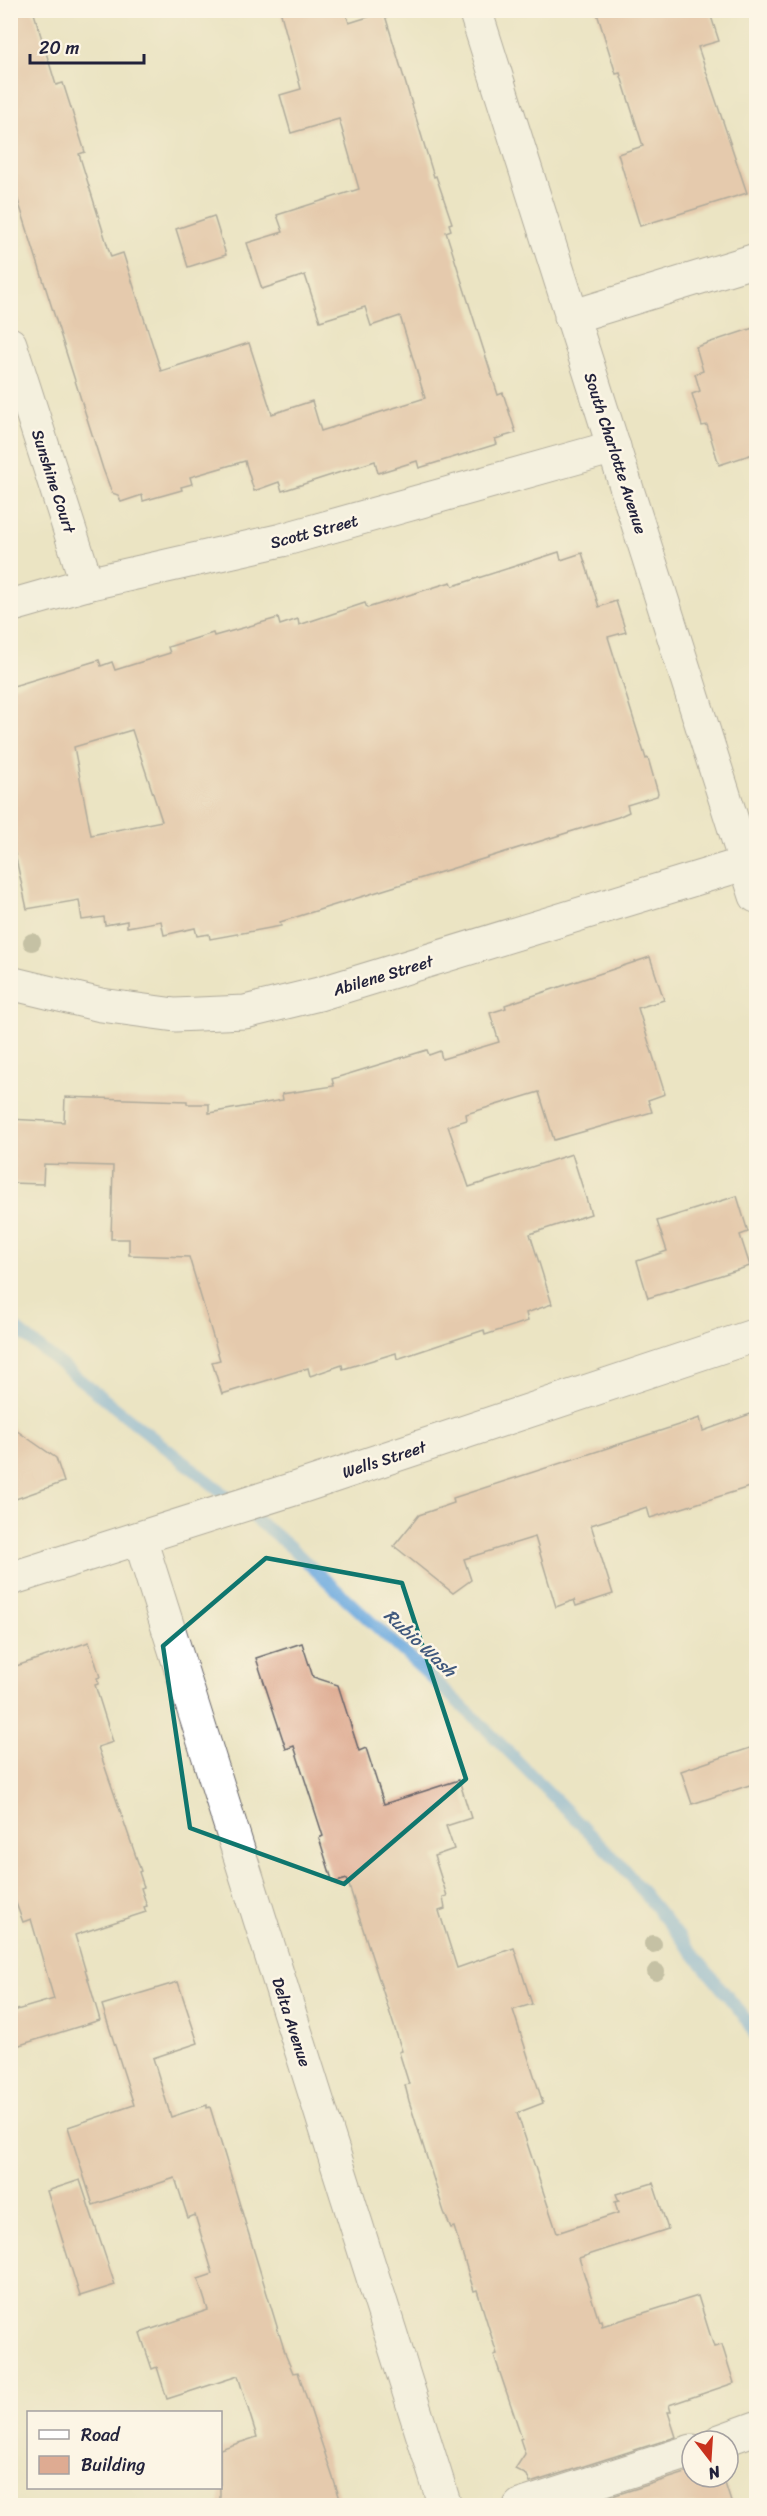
<svg xmlns="http://www.w3.org/2000/svg" width="767" height="2516" font-family="Sriracha,sans-serif">
  <style>
    .lines { fill: none; stroke-linecap: round; stroke-linejoin: round }
    .stream { stroke: #6daadf; stroke-width: 12 }
    .building { fill: #deab92; fill-rule: evenodd }
    .minor-casing { stroke: #68666b; stroke-width: 35 }
    .minor { stroke: #fff; stroke-width: 33 }
    .tree { fill: #97977f }
    .marked { fill: none; stroke: #0f766e; stroke-width: 4.5; stroke-linejoin: round }
    .labels { text-anchor: middle; stroke-width: 5; stroke-linejoin: round; paint-order: stroke }
    .street-label { font-size: 16px; fill: #22223b; stroke: #fcf5e5 }
    .water-label { font-size: 18px; font-style: italic; fill: #40587d; stroke: #fcf5e5 }
  </style>
  <rect width="100%" height="100%" fill="#fcf5e5"/>
  <filter id="ink" filterUnits="userSpaceOnUse"><feTurbulence type="fractalNoise" baseFrequency=".0167" numOctaves="2"/><feDisplacementMap in="SourceGraphic" scale="12" xChannelSelector="R" yChannelSelector="G"/><feConvolveMatrix kernelMatrix="1 2 1 2 8 2 1 2 1" color-interpolation-filters="sRGB"/></filter>
  <filter id="wash" filterUnits="userSpaceOnUse"><feTurbulence type="fractalNoise" baseFrequency=".008" numOctaves="4" result="noise"/><feDisplacementMap in="SourceGraphic" scale="24" xChannelSelector="R" yChannelSelector="G"/><feGaussianBlur stdDeviation="1.35" result="paint"/><feColorMatrix in="noise" values="0 0 0 0 0 0 0 0 0 0 0 0 0 0 0 0 0 1.4 0 .05"/><feComposite in="paint" operator="in"/></filter>
  <g filter="url(#wash)">
    <rect width="100%" height="100%" fill="#ebe4c3"/>
    <g class="lines">
      <!-- stream -->
      <polyline class="stream" points="10,1324 287,1544 478,1721 621,1865 743,2015 756,2037"/>
    </g>
    <g id="blocks">
      <!-- building -->
      <g class="building">
        <polygon points="10,10 33,10 56,85 63,83 85,152 79,154 111,257 123,253 161,371 249,343 272,414 312,401 321,431 425,398 400,316 371,326 365,307 320,321 305,275 262,289 247,243 283,232 277,215 359,189 339,119 291,133 280,95 301,89 280,10 345,10 349,23 384,12 434,177 436,176 452,223 449,224 451,230 446,232 498,395 503,393 516,433 495,439 497,444 419,468 417,461 378,473 375,461 282,491 279,482 254,491 245,461 190,477 192,484 181,487 182,490 143,501 142,495 121,502 118,495 112,493 103,469 10,175"/>
        <polygon points="596,10 709,10 719,41 698,47 747,193 640,226 618,154 643,146 620,73 616,74"/>
        <polygon points="214,216 226,255 188,267 176,229"/>
        <polygon points="756,327 756,453 719,465 707,425 702,426 692,394 700,391 695,374 703,371 696,347"/>
        <path d="M559,552L561,560L582,553L599,607L616,601L626,632L608,637L646,759L648,758L658,793L657,796L627,805L629,812L618,817L280,922L281,926L210,939L209,934L197,936L195,928L164,935L161,921L127,927V921L105,925L104,917L82,920L79,900L27,909L15,854L10,855V687L99,660L101,666L112,662L115,670L170,653L168,647L213,633L214,636L278,618L280,625L298,619L299,625L365,603L367,608L451,582L453,586ZM132,730L162,821L91,835L74,747Z"/>
        <polygon points="650,957 664,1000 638,1008 665,1094 648,1100 652,1112 554,1140 539,1092 466,1114 467,1120 448,1126 469,1187 572,1154 591,1214 530,1234 552,1304 526,1313 528,1321 485,1335 484,1330 397,1359 396,1353 343,1369 342,1365 310,1376 308,1368 222,1394 212,1362 220,1360 189,1257 129,1255 129,1239 111,1239 113,1166 44,1164 43,1184 10,1183 10,1119 64,1122 65,1097 187,1101 187,1104 209,1104 209,1113 283,1100 282,1094 334,1086 332,1079 427,1050 429,1055 440,1051 442,1059 499,1042 490,1013 506,1008 505,1005"/>
        <polygon points="737,1196 748,1232 740,1235 750,1266 648,1298 637,1261 667,1251 657,1221"/>
        <polygon points="756,1412 756,1485 650,1518 647,1507 591,1525 613,1594 576,1606 574,1600 556,1607 535,1537 464,1559 471,1580 453,1593 394,1546 419,1515 454,1503 453,1498 700,1418 703,1431"/>
        <polygon points="10,1426 56,1458 64,1482 10,1501"/>
        <polygon points="89,1642 100,1677 97,1678 98,1684 95,1685 113,1742 98,1747 141,1871 139,1872 144,1887 141,1888 147,1906 144,1907 146,1912 75,1935 100,2020 10,2048 10,2012 54,1999 31,1919 23,1922 10,1887 10,1668"/>
        <polygon points="302,1643 313,1677 338,1685 359,1751 366,1748 384,1804 459,1780 471,1818 446,1826 454,1849 434,1856 447,1896 443,1897 445,1909 439,1911 457,1968 514,1948 532,2004 513,2010 543,2103 517,2113 557,2233 618,2213 615,2202 619,2201 616,2194 653,2183 668,2229 579,2258 599,2321 601,2320 602,2326 698,2296 714,2347 722,2345 734,2383 669,2405 671,2412 668,2412 676,2437 530,2483 527,2475 515,2469 525,2454 520,2439 522,2438 494,2355 497,2354 477,2290 474,2291 454,2227 451,2228 444,2212 409,2101 405,2085 409,2084 399,2052 402,2051 347,1879 333,1883 319,1838 323,1836 294,1746 286,1749 256,1658"/>
        <polygon points="756,1746 756,1783 692,1804 681,1771"/>
        <polygon points="178,1982 198,2043 153,2058 171,2117 207,2105 207,2108 210,2107 286,2356 293,2373 298,2372 342,2505 220,2505 220,2449 257,2437 238,2376 167,2399 157,2367 152,2369 140,2333 208,2310 198,2279 213,2274 195,2215 188,2218 175,2178 93,2205 68,2127 134,2105 102,2005"/>
        <polygon points="80,2180 115,2285 80,2296 47,2191"/>
        <polygon points="692,2471 692,2477 723,2477 732,2505 608,2505 606,2498"/>
      </g>
    </g>
  </g>
  <g filter="url(#ink)">
    <use href="#blocks" fill-opacity="0" stroke="#68666b" stroke-width="1.5"/>
    <g class="lines">
      <defs>
        <g id="minor">
          <polyline points="475,10 756,896"/>
          <polyline points="571,317 756,260"/>
          <polyline points="10,344 87,584"/>
          <polyline points="10,606 87,584 282,540 614,447"/>
          <polyline points="10,983 101,1005 175,1015 245,1012 319,994 747,863"/>
          <polyline points="140,1539 445,2506"/>
          <polyline points="10,1579 303,1486 756,1335"/>
          <polyline points="720,2441 756,2428"/>
          <polyline points="520,2506 692,2451"/>
        </g>
      </defs>
      <!-- minor casing -->
      <use href="#minor" class="minor-casing"/>
      <!-- minor -->
      <use href="#minor" class="minor"/>
    </g>
    <!-- trees -->
    <g class="tree">
      <circle cx="32" cy="942" r="9"/>
      <circle cx="653" cy="1944" r="9"/>
      <circle cx="656" cy="1972" r="9"/>
    </g>
  </g>
  <!-- marked area -->
  <path d="M0 0H767V2516H0ZM266,1558L402,1583L466,1779L344,1884L190,1828L163,1646Z" fill="#ebe4c3" fill-opacity=".55" fill-rule="evenodd"/>
  <path class="marked" d="M266,1558L402,1583L466,1779L344,1884L190,1828L163,1646Z"/>
  <g class="labels">
    <!-- street labels -->
    <g class="street-label">
      <text transform="translate(616 453) rotate(72)" y="6">South Charlotte Avenue</text>
      <text transform="translate(54 481) rotate(72)" y="6">Sunshine Court</text>
      <text transform="translate(314 531) rotate(-15)" y="6">Scott Street</text>
      <text transform="translate(383 975) rotate(-17)" y="6">Abilene Street</text>
      <text transform="translate(384 1459) rotate(-18)" y="6">Wells Street</text>
      <text transform="translate(292 2022) rotate(72)" y="6">Delta Avenue</text>
    </g>
    <!-- water labels -->
    <g class="water-label">
      <text transform="translate(420 1643) rotate(43)" y="6">Rubio Wash</text>
    </g>
  </g>
  <!-- margin -->
  <rect width="767" height="2516" fill="none" stroke="#fcf5e5" stroke-width="36"/>
  <!-- legend -->
  <rect x="27" y="2411" width="195" height="78" fill="#fcf5e5" stroke="#a5a1a1" stroke-width="1.5"/>
  <rect x="39" y="2430" width="30" height="9" fill="#ffffff" stroke="#a5a1a1" stroke-width="1.5"/>
  <text x="81" y="2441" font-size="18" fill="#22223b">Road</text>
  <rect x="39" y="2456" width="30" height="18" fill="#deab92" stroke="#a5a1a1" stroke-width="1.5"/>
  <text x="81" y="2471" font-size="18" fill="#22223b">Building</text>
  <!-- north arrow -->
  <g transform="translate(710 2459) rotate(163)"><circle r="28" fill="#fcf5e5" stroke="#a5a1a1" stroke-width="1.5"/>
  <path d="M0-4.5L10 22L0 15L-10 22Z" fill="#c8321e"/>
  <text y="-9" font-size="16" font-weight="bold" text-anchor="middle" fill="#22223b">N</text>
  </g>
  <!-- scale -->
  <path d="M30 54v9h114v-9" fill="none" stroke="#22223b" stroke-width="3"/>
  <text x="39" y="54" font-size="18" fill="#22223b" stroke="#fcf5e5" stroke-width="4.5" paint-order="stroke">20 m</text>
</svg>
